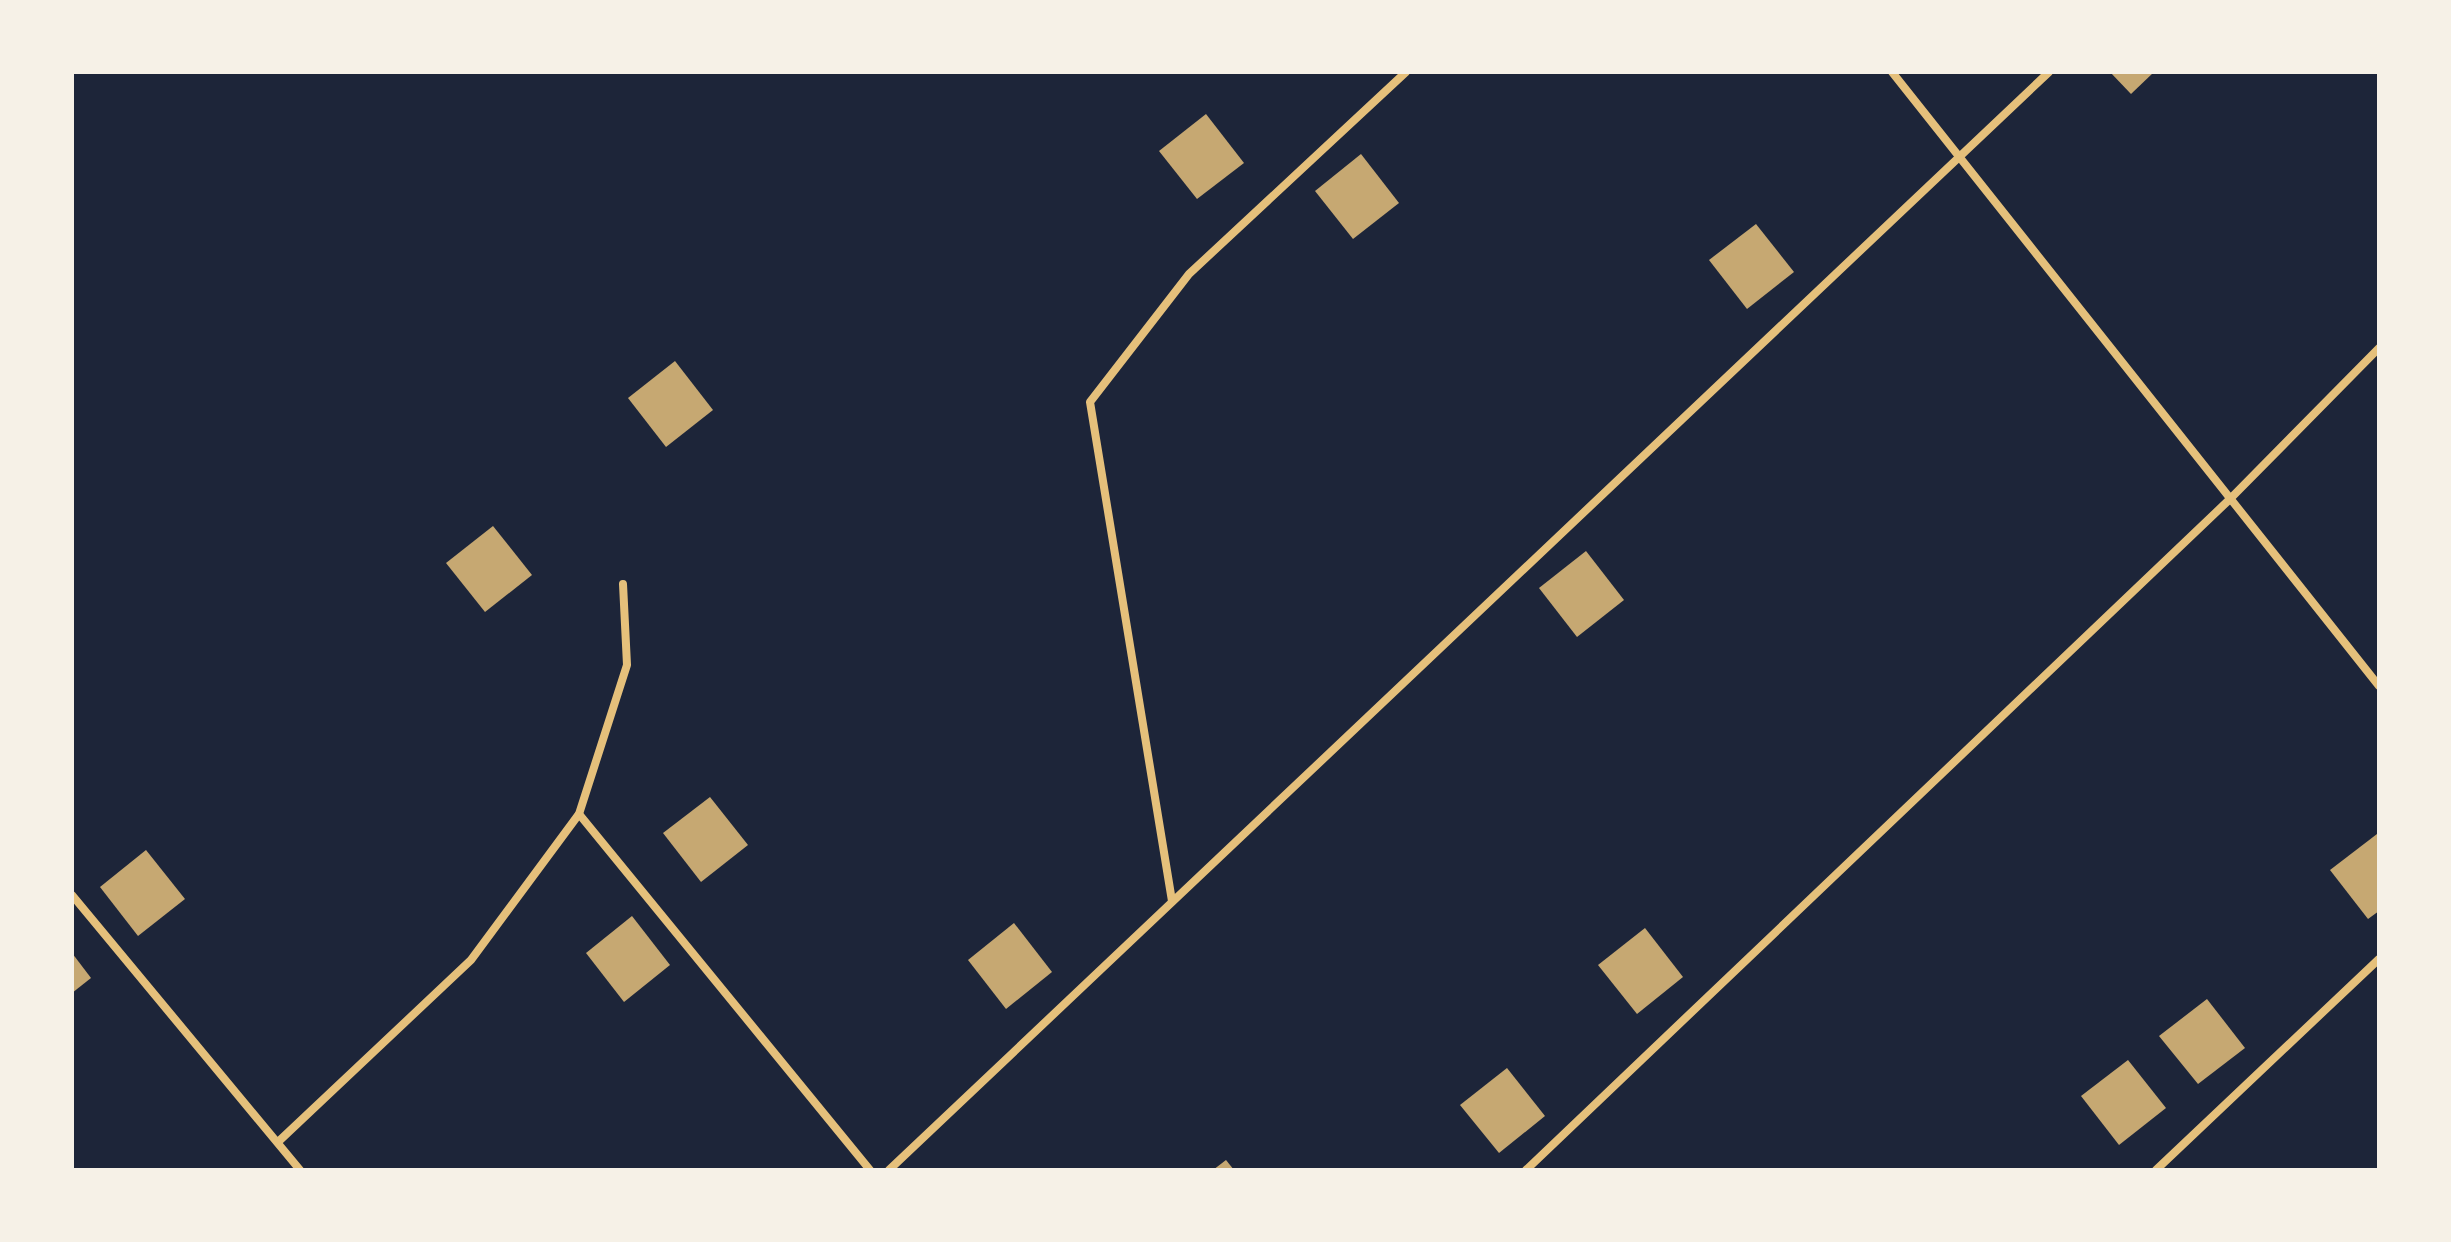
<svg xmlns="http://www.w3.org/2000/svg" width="2451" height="1242" font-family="Inter,sans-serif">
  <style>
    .green { fill: #1d2539 }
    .building { fill: #c6a872 }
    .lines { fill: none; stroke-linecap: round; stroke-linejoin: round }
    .minor { stroke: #e5c07b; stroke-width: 8 }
  </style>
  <rect width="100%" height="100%" fill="#14213d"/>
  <!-- green -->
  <polygon class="green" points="73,72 2379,72 2379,1170 72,1170"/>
  <!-- building -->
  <g class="building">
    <polygon points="2110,72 2154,72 2131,94"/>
    <polygon points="1206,114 1244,163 1197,199 1159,151"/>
    <polygon points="1361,154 1399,203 1353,239 1315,191"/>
    <polygon points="1756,224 1794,272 1747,309 1709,260"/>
    <polygon points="675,361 713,410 666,447 628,398"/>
    <polygon points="493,526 532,575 485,612 446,563"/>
    <polygon points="1586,551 1624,600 1577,637 1539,588"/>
    <polygon points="710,797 748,845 701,882 663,833"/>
    <polygon points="2377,834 2379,911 2368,919 2330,870"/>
    <polygon points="146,850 185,899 138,936 100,887"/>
    <polygon points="632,916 670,965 624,1002 586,953"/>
    <polygon points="1014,923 1052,972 1006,1009 968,960"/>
    <polygon points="1645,928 1683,977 1637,1014 1598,965"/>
    <polygon points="72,953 91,978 72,993"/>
    <polygon points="2207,999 2245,1048 2198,1084 2159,1036"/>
    <polygon points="2128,1060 2166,1108 2119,1145 2081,1096"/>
    <polygon points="1507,1068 1545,1116 1499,1153 1460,1105"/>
    <polygon points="1226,1160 1234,1170 1213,1170"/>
  </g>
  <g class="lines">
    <!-- minor -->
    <g class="minor">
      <polyline points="1892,72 2379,686"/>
      <polyline points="579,814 870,1170"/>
      <polyline points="72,895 300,1170"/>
      <polyline points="1172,901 1090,402 1189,274 1406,72"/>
      <polyline points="278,1142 471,960 579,814 627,665 623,584"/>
      <polyline points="889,1170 2049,72"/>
      <polyline points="1526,1170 2230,499 2379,348"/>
      <polyline points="2156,1170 2379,959"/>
    </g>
  </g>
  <!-- border -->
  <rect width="2451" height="1242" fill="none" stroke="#f6f1e7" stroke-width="148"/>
</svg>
